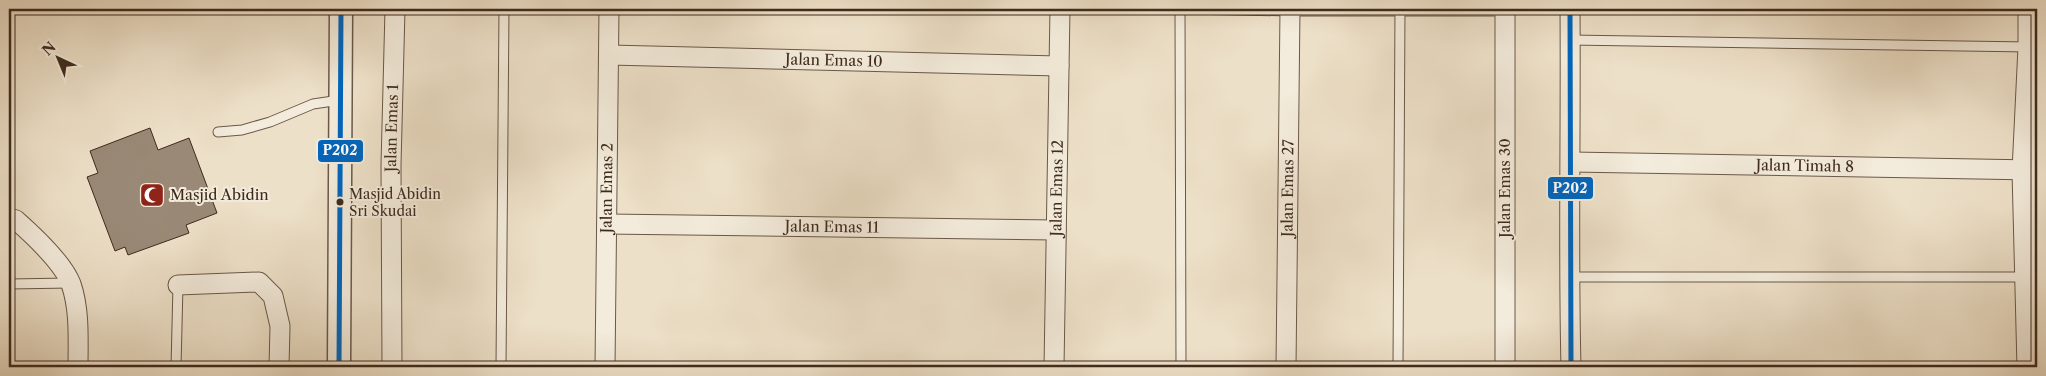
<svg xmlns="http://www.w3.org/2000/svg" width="2046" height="376" font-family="'Libre Caslon Text',serif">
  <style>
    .building { fill: #998976; stroke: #3f2b1d }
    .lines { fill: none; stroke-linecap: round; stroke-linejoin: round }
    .service-casing { stroke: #6a5848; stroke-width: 11 }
    .minor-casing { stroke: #6a5848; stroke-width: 21 }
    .tertiary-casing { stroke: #6a5848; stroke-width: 25 }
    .service { stroke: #f3ebdb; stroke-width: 9 }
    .minor { stroke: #f3ebdb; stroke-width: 19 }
    .tertiary { stroke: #f3ebdb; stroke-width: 22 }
    .bus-1-casing { stroke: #f3ebdb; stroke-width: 9 }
    .bus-1 { stroke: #0065bd; stroke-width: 5 }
    .bus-dot { fill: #3f2b1d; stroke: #f3ebdb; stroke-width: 2 }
    .labels { text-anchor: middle; stroke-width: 4; stroke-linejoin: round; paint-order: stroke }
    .bus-label { font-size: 14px; fill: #3f2b1d; stroke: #f3ebdb; text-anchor: start }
    .street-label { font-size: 15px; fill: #3f2b1d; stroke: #f3ebdb }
    .poi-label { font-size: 15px; fill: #3f2b1d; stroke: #f3ebdb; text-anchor: start }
    .line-badge { stroke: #f3ebdb; stroke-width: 2 }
    .badge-label { font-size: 14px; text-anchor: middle; font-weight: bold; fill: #fff }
  </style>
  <rect width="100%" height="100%" fill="#ede0c8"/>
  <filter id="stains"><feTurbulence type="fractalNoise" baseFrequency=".004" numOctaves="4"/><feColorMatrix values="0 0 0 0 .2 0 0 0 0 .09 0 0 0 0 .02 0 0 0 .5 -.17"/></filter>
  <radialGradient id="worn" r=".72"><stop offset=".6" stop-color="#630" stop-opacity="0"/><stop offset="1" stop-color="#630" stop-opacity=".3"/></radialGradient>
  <!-- building -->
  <polygon class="building" points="150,128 158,150 189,138 217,213 186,225 189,233 128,255 125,247 115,251 87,177 98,173 90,151"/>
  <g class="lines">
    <defs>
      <g id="service">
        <polyline points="446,9 566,9"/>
        <polyline points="1180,9 1181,367"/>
        <polyline points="1186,9 1290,11 1505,11"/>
        <polyline points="1570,40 2030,47"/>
        <polyline points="218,132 242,130 270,122 313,104 340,100"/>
        <polyline points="1568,277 2037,277"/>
        <polyline points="9,284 70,283"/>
        <polyline points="176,367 178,285"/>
        <polyline points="501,367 504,9"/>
        <polyline points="1398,367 1400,9"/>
      </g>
      <g id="minor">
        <path d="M1570,9C1571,128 1568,248 1571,367"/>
        <path id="s1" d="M609,55L1059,66"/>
        <path id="s2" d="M1571,162L2037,170"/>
        <path d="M9,218L16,220C33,235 63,263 71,284C80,310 78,340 78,367"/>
        <path id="s3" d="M607,224L1056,230"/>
        <polyline points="178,285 259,282 273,296 280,326 279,367"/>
        <path id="s4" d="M392,367L391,165L395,9"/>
        <path id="s5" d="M605,367L609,9"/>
        <path id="s6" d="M1054,367L1060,9"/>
        <path id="s7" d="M1286,367L1290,9"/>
        <polyline points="1505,367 1505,9"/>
        <polyline points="2027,367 2022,171 2028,47 2028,9"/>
      </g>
      <polyline id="tertiary" points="339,367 341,9"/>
    </defs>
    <!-- service casing -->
    <use href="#service" class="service-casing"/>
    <!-- minor casing -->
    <use href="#minor" class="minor-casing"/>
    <!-- tertiary casing -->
    <use href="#tertiary" class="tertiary-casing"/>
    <!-- service -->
    <use href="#service" class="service"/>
    <!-- minor -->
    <use href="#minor" class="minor"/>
    <!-- tertiary -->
    <use href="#tertiary" class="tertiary"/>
    <defs>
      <g id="bus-1">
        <polyline points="1570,9 1571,367"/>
        <polyline points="339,367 341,9"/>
      </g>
    </defs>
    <!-- bus-1 casing -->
    <use href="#bus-1" class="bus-1-casing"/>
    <!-- bus-1 -->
    <use href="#bus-1" class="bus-1"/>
  </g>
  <!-- icons -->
  <defs>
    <symbol id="mosque-square" viewBox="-11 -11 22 22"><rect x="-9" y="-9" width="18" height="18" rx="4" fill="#8f2418" stroke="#f3ebdb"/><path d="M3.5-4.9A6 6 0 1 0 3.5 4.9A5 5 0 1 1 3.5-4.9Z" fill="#fff"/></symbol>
  </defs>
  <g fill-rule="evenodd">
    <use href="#mosque-square" x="138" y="181" width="28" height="28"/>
  </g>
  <!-- markers -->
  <circle class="bus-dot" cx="340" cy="202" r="4.5"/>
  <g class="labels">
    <!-- bus labels -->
    <g class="bus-label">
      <text x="349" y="199">Masjid Abidin<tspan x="349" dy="17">Sri Skudai</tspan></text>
    </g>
    <!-- street labels -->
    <g class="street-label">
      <text dy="5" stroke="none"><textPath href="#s1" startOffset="225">Jalan Emas 10</textPath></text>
      <text dy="5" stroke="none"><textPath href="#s4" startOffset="239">Jalan Emas 1</textPath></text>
      <text dy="5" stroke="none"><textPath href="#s2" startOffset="234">Jalan Timah 8</textPath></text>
      <text dy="5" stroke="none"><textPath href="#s5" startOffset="179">Jalan Emas 2</textPath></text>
      <text dy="5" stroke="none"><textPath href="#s6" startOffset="179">Jalan Emas 12</textPath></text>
      <text dy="5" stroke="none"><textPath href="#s7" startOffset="179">Jalan Emas 27</textPath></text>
      <text transform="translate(1505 188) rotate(-90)" y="5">Jalan Emas 30</text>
      <text dy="5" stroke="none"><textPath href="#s3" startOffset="225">Jalan Emas 11</textPath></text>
    </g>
    <!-- poi labels -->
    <g class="poi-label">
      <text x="170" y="200">Masjid Abidin</text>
    </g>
  </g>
  <g class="line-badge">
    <rect x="317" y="139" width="47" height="24" rx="5" fill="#0065bd"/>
    <rect x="1547" y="176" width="47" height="24" rx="5" fill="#0065bd"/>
  </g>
  <g class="badge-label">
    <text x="340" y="155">P202</text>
    <text x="1570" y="193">P202</text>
  </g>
  <!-- margin -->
  <rect width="2046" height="376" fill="none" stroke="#ede0c8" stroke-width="30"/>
  <rect x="10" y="10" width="2026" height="356" fill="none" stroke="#3f2b1d" stroke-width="2.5"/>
  <rect x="15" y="15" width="2016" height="346" fill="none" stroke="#3f2b1d"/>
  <!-- north arrow -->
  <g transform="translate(58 58) rotate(316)" stroke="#f3ebdb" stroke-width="4" paint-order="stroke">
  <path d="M0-4L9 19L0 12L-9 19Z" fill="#3f2b1d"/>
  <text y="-8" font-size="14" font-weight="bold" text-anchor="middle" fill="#3f2b1d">N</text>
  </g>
  <rect width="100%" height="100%" filter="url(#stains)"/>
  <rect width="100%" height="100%" fill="url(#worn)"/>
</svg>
